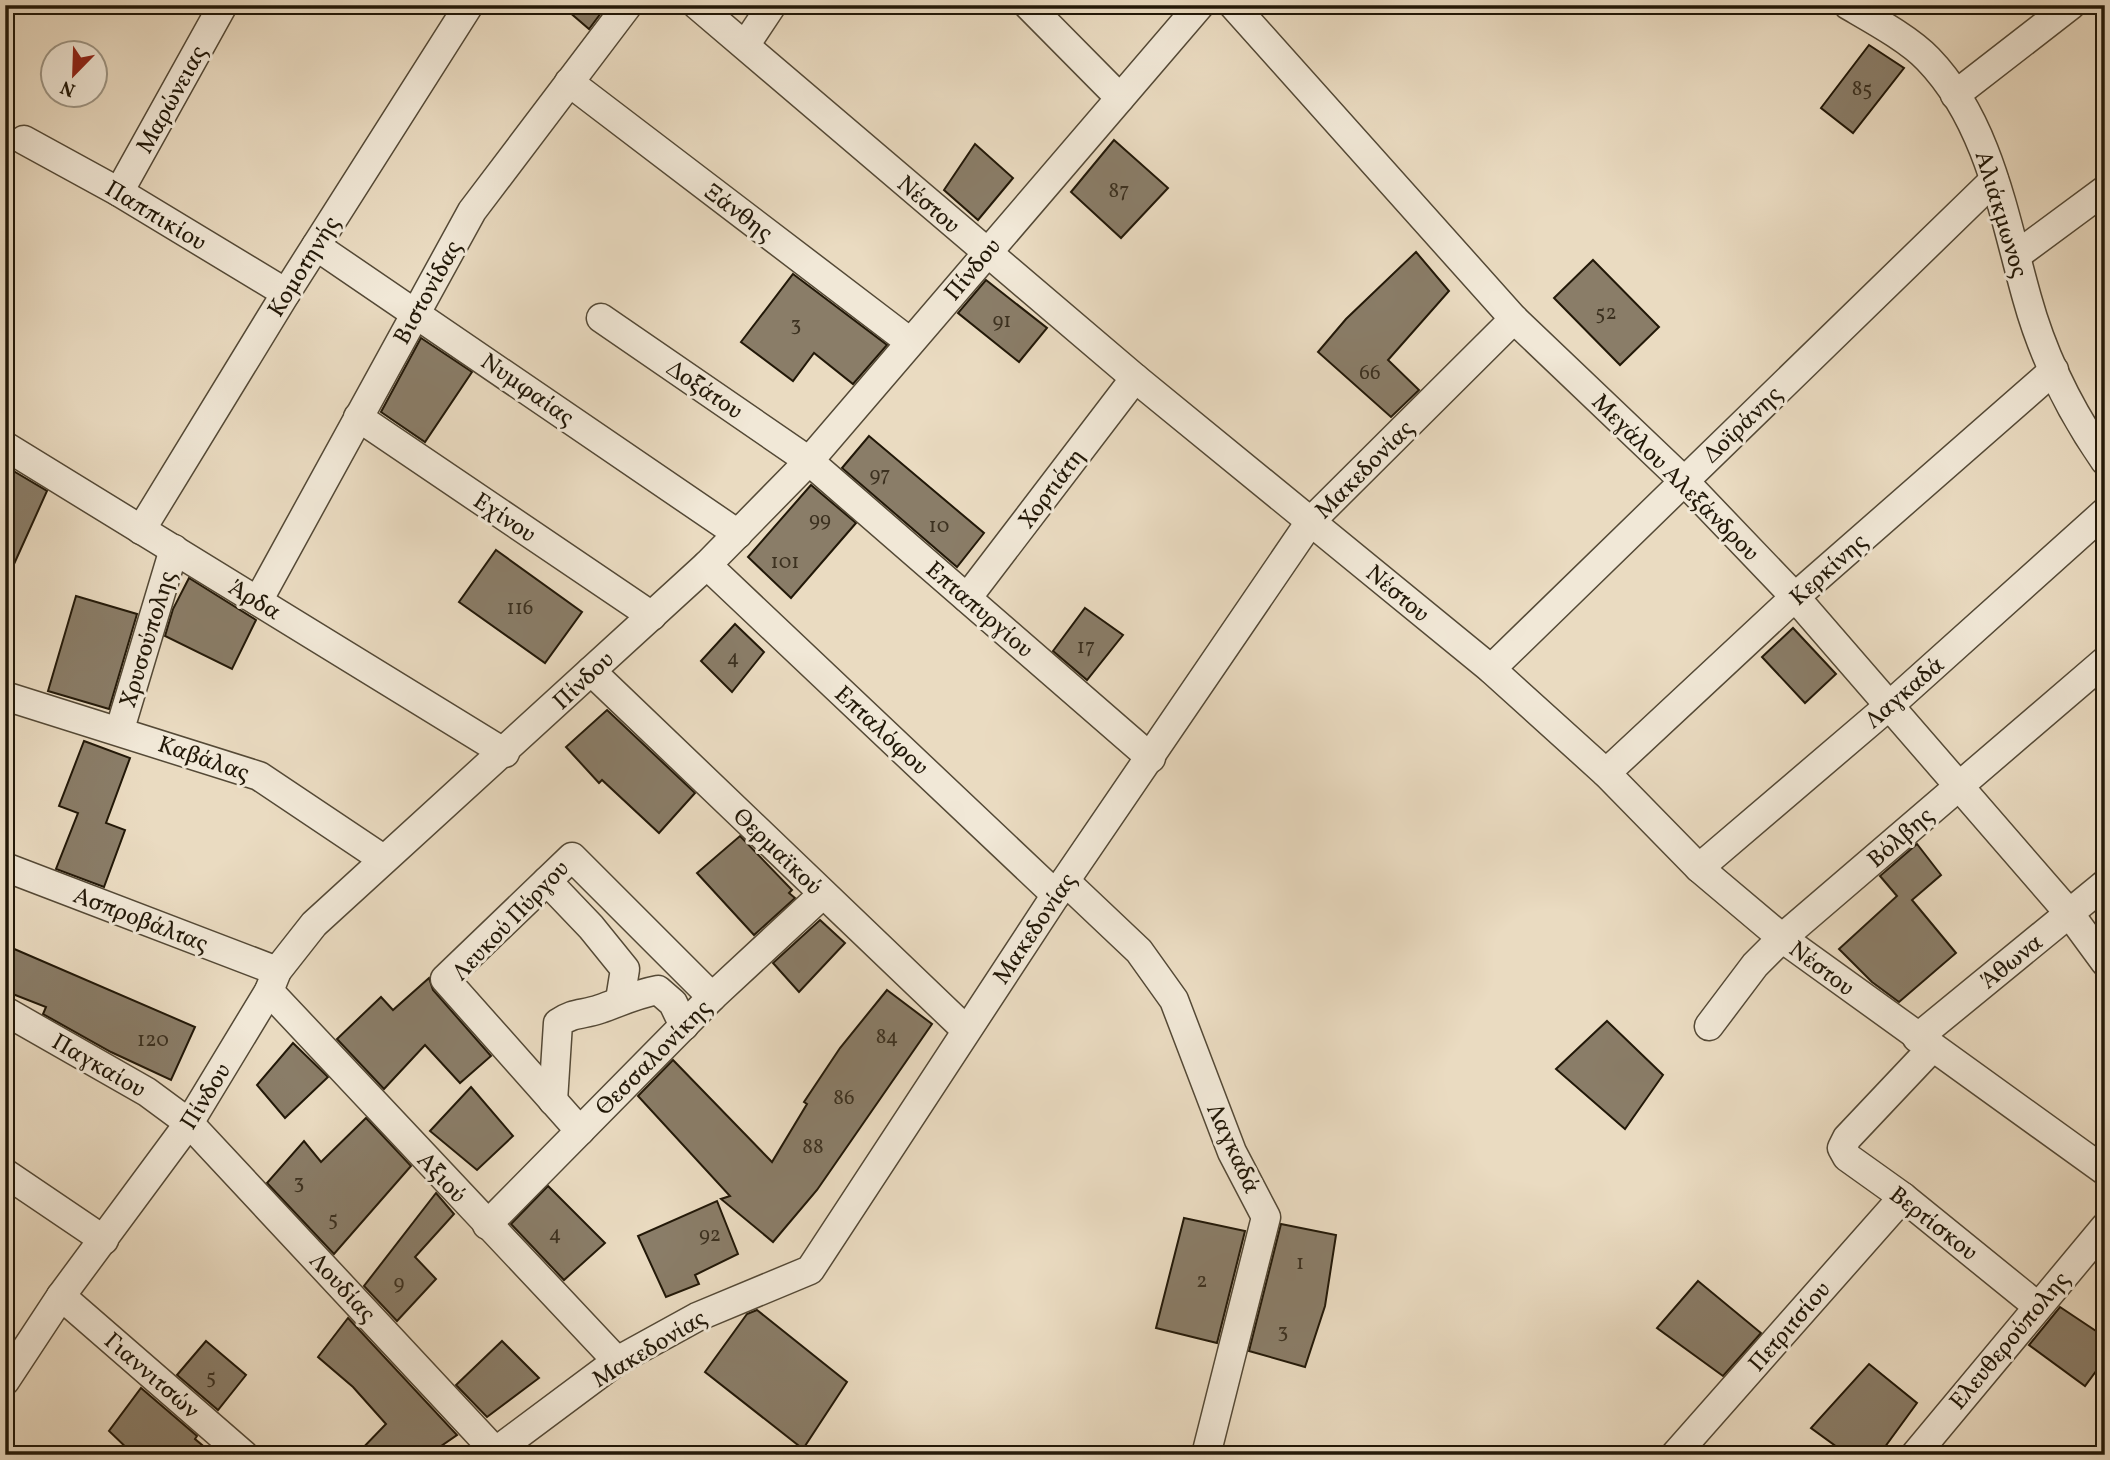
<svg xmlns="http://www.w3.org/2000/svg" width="2110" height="1460" font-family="Vollkorn,serif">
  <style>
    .building { fill: #8a7d68; stroke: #221808; stroke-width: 2 }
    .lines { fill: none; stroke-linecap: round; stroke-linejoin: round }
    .minor-casing { stroke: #544936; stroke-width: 31 }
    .minor { stroke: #f1e8d7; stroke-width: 28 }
    .labels { text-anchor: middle; stroke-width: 6; stroke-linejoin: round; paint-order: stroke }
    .number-label { font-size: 21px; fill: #3c3120 }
    .street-label { font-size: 24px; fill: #221808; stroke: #f1e8d7 }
  </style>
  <rect width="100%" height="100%" fill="#eadbc1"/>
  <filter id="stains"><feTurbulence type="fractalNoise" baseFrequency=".00286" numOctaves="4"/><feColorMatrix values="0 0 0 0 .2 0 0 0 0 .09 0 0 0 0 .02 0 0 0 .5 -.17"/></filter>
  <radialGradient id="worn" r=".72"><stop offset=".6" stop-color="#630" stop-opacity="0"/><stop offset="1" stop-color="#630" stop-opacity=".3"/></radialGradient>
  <!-- building -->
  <g class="building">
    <polygon points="561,5 607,5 589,29"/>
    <polygon points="1869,45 1904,68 1853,133 1821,108"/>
    <polygon points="1114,140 1168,188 1121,238 1071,192"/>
    <polygon points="975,144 1013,178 978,220 944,190"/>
    <polygon points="1416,252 1449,291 1388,360 1419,390 1391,417 1318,352 1346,319"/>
    <polygon points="1593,260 1659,327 1620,365 1554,298"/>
    <polygon points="793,274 887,345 853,384 814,353 793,381 741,342"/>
    <polygon points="986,280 1047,328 1019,362 958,313"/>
    <polygon points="421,338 472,372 425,442 381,412"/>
    <polygon points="869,436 984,533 957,567 842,468"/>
    <polygon points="5,466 47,491 5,584"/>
    <polygon points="811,485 856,523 791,598 748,557"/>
    <polygon points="496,550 582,612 545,663 459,602"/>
    <polygon points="189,578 256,620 232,669 165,636 173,609"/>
    <polygon points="76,596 137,614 109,709 48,691"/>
    <polygon points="1085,608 1123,635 1087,680 1053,651"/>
    <polygon points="735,624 764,652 732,692 701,661"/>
    <polygon points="1793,628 1836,674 1805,703 1762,657"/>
    <polygon points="607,710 695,793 659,833 602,780 599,783 566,747"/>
    <polygon points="84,741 130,758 106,823 125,830 104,887 56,869 78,813 59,806"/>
    <polygon points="740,836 792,890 789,893 795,898 754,935 697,873"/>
    <polygon points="1917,844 1941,875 1912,900 1956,953 1899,1002 1872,982 1839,949 1897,896 1880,876"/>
    <polygon points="820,920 845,943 799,992 773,963"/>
    <polygon points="5,945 195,1027 171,1080 111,1052 43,1014 46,1007 5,991"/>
    <polygon points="429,978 433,990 491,1056 460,1083 425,1045 384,1089 337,1039 381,997 393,1010"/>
    <polygon points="887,990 932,1024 817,1190 773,1242 721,1199 730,1196 638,1096 673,1060 772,1162 807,1104 804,1102 840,1048"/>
    <polygon points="1607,1021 1663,1075 1625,1129 1556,1069"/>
    <polygon points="293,1043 328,1077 285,1118 257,1085"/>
    <polygon points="471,1087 513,1136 477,1170 430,1131"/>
    <polygon points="366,1118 411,1166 334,1254 267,1183 304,1141 321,1162"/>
    <polygon points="548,1186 605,1243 564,1280 511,1224"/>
    <polygon points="436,1193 454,1214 415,1257 436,1279 397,1321 364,1286"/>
    <polygon points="717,1201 738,1254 695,1275 699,1284 666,1297 638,1236"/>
    <polygon points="1184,1218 1245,1231 1217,1343 1156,1328"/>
    <polygon points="1281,1224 1336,1235 1325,1306 1305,1367 1249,1351"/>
    <polygon points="1698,1281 1761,1333 1723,1376 1657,1328"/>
    <polygon points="2060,1307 2105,1337 2105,1359 2085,1386 2029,1345"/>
    <polygon points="757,1310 847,1382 803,1449 705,1372 747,1314"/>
    <polygon points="348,1318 457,1435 428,1455 356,1455 386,1424 353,1387 318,1357"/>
    <polygon points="206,1341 246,1375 218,1410 177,1375"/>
    <polygon points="502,1341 539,1378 487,1417 456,1385"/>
    <polygon points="1869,1364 1917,1403 1879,1455 1848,1455 1811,1428"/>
    <polygon points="141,1388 197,1436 195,1439 214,1455 134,1455 109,1431"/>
  </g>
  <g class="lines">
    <defs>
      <g id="minor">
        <polyline points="697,5 1135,378 1491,669 1606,773 1699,868 1782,938 2105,1171"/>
        <polyline points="1028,5 1120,98"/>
        <polyline points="1233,5 1514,319 1684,481 1795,597 2069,913 2105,962"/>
        <path d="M1848,5C1872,19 1909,39 1928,59C1989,122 2004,217 2027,298C2043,356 2071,412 2105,461"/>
        <polyline points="746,44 772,5"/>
        <polyline points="569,82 910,342"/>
        <polyline points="1955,95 2071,5"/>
        <polyline points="24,140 119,192 286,293"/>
        <polyline points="119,192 223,5"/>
        <polyline points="316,246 738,534"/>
        <polyline points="2017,255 2105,190"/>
        <polyline points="601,318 809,461 1151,758"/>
        <polyline points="358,417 652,616"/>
        <polyline points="5,446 505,753"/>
        <polyline points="141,530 286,293 469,5"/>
        <polyline points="707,565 1056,895"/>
        <polyline points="967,598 1135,378"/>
        <polyline points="258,601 472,211 628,5"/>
        <polyline points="1491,669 1994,180"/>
        <polyline points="591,671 966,1030"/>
        <polyline points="5,696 259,776 383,859"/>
        <polyline points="120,729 174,549"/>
        <polyline points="1606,773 1795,597 2054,370"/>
        <polyline points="5,867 277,971"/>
        <polyline points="1699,868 1890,705 2105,512"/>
        <polyline points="547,881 591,927 625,969 620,1000"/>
        <polyline points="1065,881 1139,951 1174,1000 1232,1152 1266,1217 1206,1455"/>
        <polyline points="269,991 617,1361"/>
        <polyline points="5,1011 147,1092 189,1123 496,1452"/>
        <polyline points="1709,1026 1755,965 1782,938 2105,661"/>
        <polyline points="1917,1038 2105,884"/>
        <polyline points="1932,1048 1847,1138 1842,1148 1847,1157 1903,1197 2036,1305"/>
        <path d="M553,1101L558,1023C574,1012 583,1015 600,1009C620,1002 636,994 658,990L673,1003L684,1026"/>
        <polyline points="580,1131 445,979 572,857 712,997"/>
        <polyline points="5,1173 104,1240"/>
        <polyline points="487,1225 712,997 823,894"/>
        <polyline points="61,1296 244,1455"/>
        <polyline points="5,1381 61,1296 189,1123 269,991 277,971 314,924 707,565 809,461 1200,5"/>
        <polyline points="491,1455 617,1361 697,1317 810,1270 1065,881 1310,522 1514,319"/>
        <polyline points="1675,1455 1903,1197"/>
        <polyline points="1915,1455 2105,1227"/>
      </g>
    </defs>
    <!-- minor casing -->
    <use href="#minor" class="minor-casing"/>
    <!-- minor -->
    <use href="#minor" class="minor"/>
  </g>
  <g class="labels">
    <!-- number labels -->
    <g class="number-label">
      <text x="1862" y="95">85</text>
      <text x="1119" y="197">87</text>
      <text x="1606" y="319">52</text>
      <text x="1002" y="327">91</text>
      <text x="796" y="330">3</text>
      <text x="1370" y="379">66</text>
      <text x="880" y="481">97</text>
      <text x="820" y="526">99</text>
      <text x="939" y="532">10</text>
      <text x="785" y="568">101</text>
      <text x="520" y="614">116</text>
      <text x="1086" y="653">17</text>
      <text x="733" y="664">4</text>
      <text x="887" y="1043">84</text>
      <text x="153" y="1046">120</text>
      <text x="844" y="1104">86</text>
      <text x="813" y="1153">88</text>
      <text x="299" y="1188">3</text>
      <text x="333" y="1225">5</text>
      <text x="555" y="1240">4</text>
      <text x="710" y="1241">92</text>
      <text x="1300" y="1269">1</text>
      <text x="1202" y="1287">2</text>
      <text x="399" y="1289">9</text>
      <text x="1283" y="1337">3</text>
      <text x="211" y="1383">5</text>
    </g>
    <!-- street labels -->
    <g class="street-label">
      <text transform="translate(171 99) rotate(-61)" y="8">Μαρώνειας</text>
      <text transform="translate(929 204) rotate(41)" y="8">Νέστου</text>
      <text transform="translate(739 212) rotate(37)" y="8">Ξάνθης</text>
      <text transform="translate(2002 214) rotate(73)" y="8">Αλιάκμωνος</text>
      <text transform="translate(156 215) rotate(31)" y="8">Παππικίου</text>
      <text transform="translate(303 266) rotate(-58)" y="8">Κομοτηνής</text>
      <text transform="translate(972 269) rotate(-50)" y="8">Πίνδου</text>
      <text transform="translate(427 292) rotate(-61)" y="8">Βιστονίδας</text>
      <text transform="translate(528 389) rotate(35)" y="8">Νυμφαίας</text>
      <text transform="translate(705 389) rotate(34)" y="8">Δοξάτου</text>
      <text transform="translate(1742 424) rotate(-44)" y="8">Δοϊράνης</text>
      <text transform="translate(1364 469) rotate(-45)" y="8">Μακεδονίας</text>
      <text transform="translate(1676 477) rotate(45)" y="8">Μεγάλου Αλεξάνδρου</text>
      <text transform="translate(1051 488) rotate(-53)" y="8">Χορτιάτη</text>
      <text transform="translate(505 517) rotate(34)" y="8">Εχίνου</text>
      <text transform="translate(1828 569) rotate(-42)" y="8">Κερκίνης</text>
      <text transform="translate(1398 593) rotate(40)" y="8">Νέστου</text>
      <text transform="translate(255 599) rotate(31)" y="8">Άρδα</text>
      <text transform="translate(980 609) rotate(41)" y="8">Επταπυργίου</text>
      <text transform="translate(147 639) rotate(-73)" y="8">Χρυσούπολης</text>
      <text transform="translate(583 680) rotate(-43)" y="8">Πίνδου</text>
      <text transform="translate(1904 692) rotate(-41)" y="8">Λαγκαδά</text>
      <text transform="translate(882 730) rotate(43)" y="8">Επταλόφου</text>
      <text transform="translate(204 758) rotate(19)" y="8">Καβάλας</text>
      <text transform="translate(1900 837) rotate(-41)" y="8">Βόλβης</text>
      <text transform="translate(778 851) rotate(44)" y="8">Θερμαϊκού</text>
      <text transform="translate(141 919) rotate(21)" y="8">Ασπροβάλτας</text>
      <text transform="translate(510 920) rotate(-46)" y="8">Λευκού Πύργου</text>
      <text transform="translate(1034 928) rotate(-56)" y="8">Μακεδονίας</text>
      <text transform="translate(2011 961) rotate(-39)" y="8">Άθωνα</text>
      <text transform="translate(1822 968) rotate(37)" y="8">Νέστου</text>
      <text transform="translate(653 1057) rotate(-45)" y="8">Θεσσαλονίκης</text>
      <text transform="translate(99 1065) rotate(30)" y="8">Παγκαίου</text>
      <text transform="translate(205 1096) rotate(-58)" y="8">Πίνδου</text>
      <text transform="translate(1234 1148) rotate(65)" y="8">Λαγκαδά</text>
      <text transform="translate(442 1177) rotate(47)" y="8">Αξιού</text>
      <text transform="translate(1934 1223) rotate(38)" y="8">Βερτίσκου</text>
      <text transform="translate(343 1287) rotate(47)" y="8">Λουδίας</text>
      <text transform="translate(1789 1326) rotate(-49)" y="8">Πετριτσίου</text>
      <text transform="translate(2009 1340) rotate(-50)" y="8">Ελευθερούπολης</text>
      <text transform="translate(649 1348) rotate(-31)" y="8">Μακεδονίας</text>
      <text transform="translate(152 1375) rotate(41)" y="8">Γιαννιτσών</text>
    </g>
  </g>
  <!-- margin -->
  <rect width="2110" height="1460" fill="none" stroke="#eadbc1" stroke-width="28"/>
  <rect x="7" y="7" width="2096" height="1446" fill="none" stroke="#221808" stroke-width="3.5"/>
  <rect x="14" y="14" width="2082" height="1432" fill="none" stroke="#221808" stroke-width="2"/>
  <!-- north arrow -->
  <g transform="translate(74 74) rotate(203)"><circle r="33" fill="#f1e8d7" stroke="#9e9584" stroke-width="2"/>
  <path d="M0-5L12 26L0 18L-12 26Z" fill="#8f2418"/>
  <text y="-10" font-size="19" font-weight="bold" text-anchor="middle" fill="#221808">N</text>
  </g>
  <rect width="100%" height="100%" filter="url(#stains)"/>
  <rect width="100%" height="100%" fill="url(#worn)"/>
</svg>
